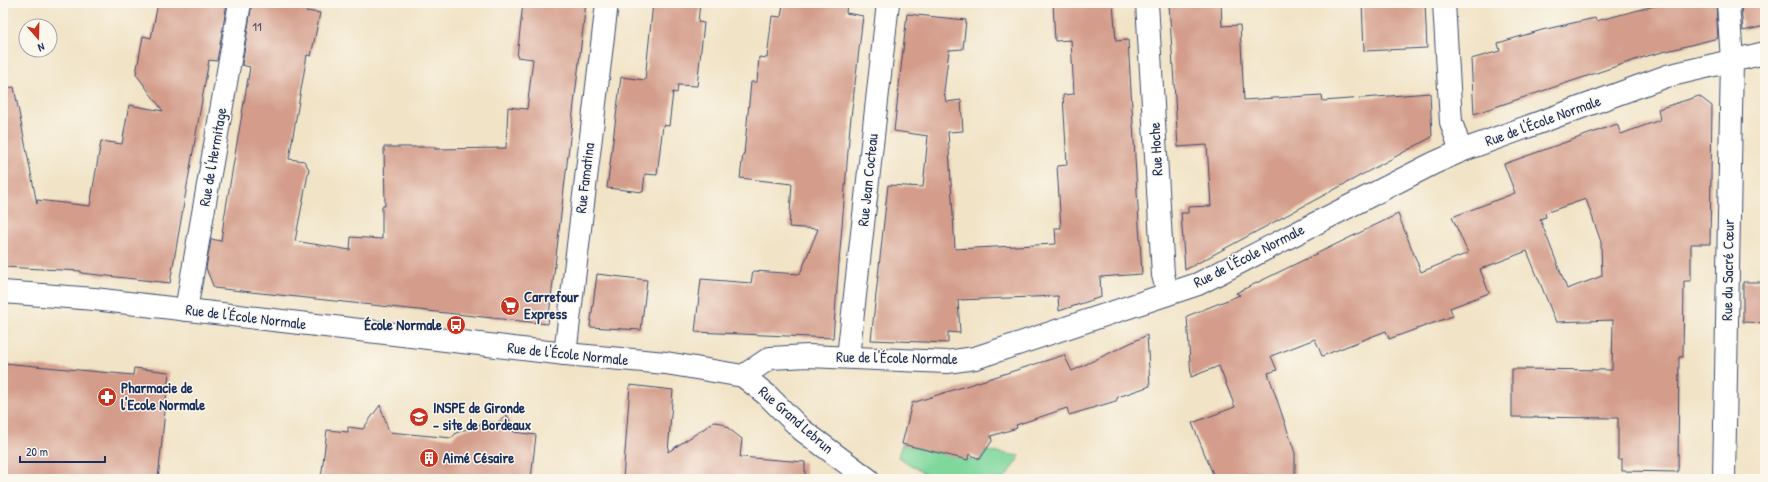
<svg xmlns="http://www.w3.org/2000/svg" width="1768" height="482" font-family="'Patrick Hand',sans-serif">
  <style>
    .green { fill: #7fd79c; stroke: #4d837d }
    .building { fill: #d49d8b; fill-rule: evenodd }
    .lines { fill: none; stroke-linecap: round; stroke-linejoin: round }
    .street-casing { stroke: #3b4a6e; stroke-width: 24 }
    .secondary-casing { stroke: #3b4a6e; stroke-width: 24 }
    .street { stroke: #fff; stroke-width: 22 }
    .secondary { stroke: #fff; stroke-width: 22 }
    .labels { text-anchor: middle; stroke-width: 3; stroke-linejoin: round; paint-order: stroke }
    .number-label { font-size: 13px; fill: #494a69 }
    .street-label { font-size: 15px; fill: #1b2f5e; stroke: #fbf7ec }
    .poi-label { font-size: 15px; font-weight: bold; fill: #1b2f5e; stroke: #fbf7ec; text-anchor: start }
  </style>
  <rect width="100%" height="100%" fill="#fbf7ec"/>
  <filter id="ink" filterUnits="userSpaceOnUse"><feTurbulence type="fractalNoise" baseFrequency=".025" numOctaves="2"/><feDisplacementMap in="SourceGraphic" scale="8" xChannelSelector="R" yChannelSelector="G"/><feConvolveMatrix kernelMatrix="1 2 1 2 8 2 1 2 1" color-interpolation-filters="sRGB"/></filter>
  <filter id="wash" filterUnits="userSpaceOnUse"><feTurbulence type="fractalNoise" baseFrequency=".012" numOctaves="4" result="noise"/><feDisplacementMap in="SourceGraphic" scale="16" xChannelSelector="R" yChannelSelector="G"/><feGaussianBlur stdDeviation="0.9" result="paint"/><feColorMatrix in="noise" values="0 0 0 0 0 0 0 0 0 0 0 0 0 0 0 0 0 1.4 0 .05"/><feComposite in="paint" operator="in"/></filter>
  <g filter="url(#wash)">
    <rect width="100%" height="100%" fill="#f1e3c6"/>
    <!-- green -->
    <polygon class="green" points="902,444 979,462 986,451 1020,456 1004,479 933,479 898,457"/>
    <g id="blocks">
      <!-- building -->
      <g class="building">
        <polygon points="158,3 227,3 217,61 209,60 170,283 81,273 81,271 3,267 3,88 14,87 37,204 37,200 90,206 101,141 122,144 129,105 163,111 136,74 143,36 151,38"/>
        <polygon points="252,3 308,3 306,11 320,13 311,56 307,55 289,159 304,161 309,169 295,241 350,250 351,237 382,239 382,206 385,206 384,147 435,147 435,149 506,148 508,107 527,109 533,59 517,57 523,3 586,3 548,324 214,288 206,268 211,239 221,241 224,219 250,67 242,65"/>
        <polygon points="653,3 700,3 698,22 704,23 697,86 678,85 677,93 673,92 669,126 663,125 657,175 645,174 643,192 607,188 621,77 645,80"/>
        <polygon points="783,3 847,3 846,13 863,16 850,126 833,338 695,332 701,279 751,283 753,271 800,274 818,229 789,227 792,184 740,178 743,154 744,154 751,82 757,82 759,57 767,58 772,16 781,17"/>
        <polygon points="1053,3 1113,3 1116,41 1128,40 1142,274 1100,277 1101,297 1059,311 1058,296 958,300 960,333 948,332 948,343 871,340 888,185 923,187 928,136 894,131 907,14 966,20 963,49 949,50 944,91 946,102 961,100 963,131 948,132 955,249 1056,244 1055,228 1061,228 1057,166 1067,165 1063,95 1074,94 1071,40 1055,41"/>
        <polygon points="1169,3 1221,3 1222,26 1240,25 1244,100 1322,95 1323,101 1430,93 1432,137 1185,270 1181,213 1188,213 1188,207 1211,206 1207,145 1178,147"/>
        <polygon points="1362,3 1425,3 1427,48 1364,51"/>
        <polygon points="1666,3 1716,3 1718,38 1647,56 1474,114 1471,59 1500,51 1498,43 1542,30 1595,18 1596,21"/>
        <polygon points="1741,3 1765,3 1765,26 1743,31"/>
        <path d="M1699,96L1712,106L1710,244H1691V281H1684L1683,357H1679L1678,472L1622,471V459H1618V418L1512,417V369L1612,370L1613,320L1556,322L1527,251L1480,269L1489,293L1450,308L1453,316L1389,339L1386,331L1322,356L1315,339L1271,356L1277,370L1268,373L1295,453V476L1245,475L1242,479H1215L1192,423L1235,407L1219,366L1191,377L1187,316L1240,295L1236,293L1398,214L1421,272L1468,253L1452,217L1515,193L1504,164L1617,124L1621,134L1660,120L1658,109ZM1586,199L1601,242L1602,276L1567,289L1540,219L1546,217L1545,213Z"/>
        <polygon points="597,274 647,280 641,330 590,327"/>
        <polygon points="1743,282 1765,282 1765,323 1743,322"/>
        <polygon points="1147,335 1150,386 1118,397 1116,401 1069,415 1067,408 1016,425 1017,428 991,436 992,441 980,459 969,454 968,460 902,444 912,403 1064,355 1072,371"/>
        <polygon points="3,363 133,375 134,368 169,372 158,479 3,479"/>
        <polygon points="630,385 673,390 668,452 714,422 722,423 742,439 740,457 805,462 805,479 623,479"/>
        <polygon points="380,405 389,432 452,438 456,433 486,422 497,423 507,415 514,432 536,435 531,479 321,479 327,430 348,432 348,427 363,429"/>
      </g>
    </g>
  </g>
  <g filter="url(#ink)">
    <use href="#blocks" fill-opacity="0" stroke="#3b4a6e" stroke-width="1"/>
    <g class="lines">
      <defs>
        <g id="street">
          <polyline points="1147,3 1163,275 1168,293"/>
          <polyline points="1444,3 1451,122 1461,151"/>
          <polyline points="186,310 240,3"/>
          <polyline points="565,354 607,3"/>
          <polyline points="848,357 888,3"/>
          <polyline points="1724,479 1732,60 1728,3"/>
        </g>
        <g id="secondary">
          <polyline points="3,292 94,299 565,354 666,363 743,376 770,358 808,356 947,362 975,358 1198,284 1289,237 1434,163 1461,151 1667,76 1765,53"/>
          <polyline points="743,376 767,395 802,430 868,479"/>
        </g>
      </defs>
      <!-- street casing -->
      <use href="#street" class="street-casing"/>
      <!-- secondary casing -->
      <use href="#secondary" class="secondary-casing"/>
      <!-- street -->
      <use href="#street" class="street"/>
      <!-- secondary -->
      <use href="#secondary" class="secondary"/>
    </g>
  </g>
  <!-- icons -->
  <defs>
    <symbol id="supermarket-disc" viewBox="-11 -11 22 22"><circle r="9.5" fill="#c8321e" stroke="#fbf7ec"/><path d="M-6-5.5h2.5l.6 2H6L4.5 2H-2.5L-4.4-4H-6ZM-1.5 3.2a1.3 1.3 0 1 0 .1 0ZM3 3.2a1.3 1.3 0 1 0 .1 0Z" fill="#fff"/></symbol>
    <symbol id="bus-disc" viewBox="-11 -11 22 22"><circle r="9.5" fill="#c8321e" stroke="#fbf7ec"/><path d="M-5-6H5V4H4V6H2V4H-2V6H-4V4H-5ZM-3.5-4V0h7V-4ZM-3.5 1.2v1.5H-2V1.2ZM2 1.2v1.5H3.5V1.2Z" fill="#fff"/></symbol>
    <symbol id="pharmacy-disc" viewBox="-11 -11 22 22"><circle r="9.5" fill="#c8321e" stroke="#fbf7ec"/><path d="M-2-6h4v4h4v4h-4v4h-4v-4h-4v-4h4Z" fill="#fff"/></symbol>
    <symbol id="university-disc" viewBox="-11 -11 22 22"><circle r="9.5" fill="#c8321e" stroke="#fbf7ec"/><path d="M0-5L7-2L0 1L-7-2ZM-4 1L0 2.5L4 1V4Q0 6-4 4Z" fill="#fff"/></symbol>
    <symbol id="building-disc" viewBox="-11 -11 22 22"><circle r="9.5" fill="#c8321e" stroke="#fbf7ec"/><path d="M-4-6H4V6H1V3H-1V6H-4ZM-2.5-4.3h1.7v1.8h-1.7ZM.8-4.3h1.7v1.8H.8ZM-2.5-1h1.7V.8h-1.7ZM.8-1h1.7V.8H.8Z" fill="#fff"/></symbol>
  </defs>
  <g fill-rule="evenodd">
    <use href="#supermarket-disc" x="499" y="295" width="22" height="22"/>
    <use href="#bus-disc" x="445" y="314" width="22" height="22"/>
    <use href="#pharmacy-disc" x="96" y="386" width="22" height="22"/>
    <use href="#university-disc" x="408" y="406" width="22" height="22"/>
    <use href="#building-disc" x="418" y="447" width="22" height="22"/>
  </g>
  <g class="labels">
    <!-- number labels -->
    <g class="number-label">
      <text x="257" y="31">11</text>
    </g>
    <!-- street labels -->
    <g class="street-label">
      <text transform="translate(1543 121) rotate(-20)" y="5">Rue de l'École Normale</text>
      <text transform="translate(1156 149) rotate(-93)" y="5">Rue Hoche</text>
      <text transform="translate(213 157) rotate(-80)" y="5">Rue de l'Hermitage</text>
      <text transform="translate(585 178) rotate(-83)" y="5">Rue Famatina</text>
      <text transform="translate(868 180) rotate(-84)" y="5">Rue Jean Cocteau</text>
      <text transform="translate(1249 256) rotate(-27)" y="5">Rue de l'École Normale</text>
      <text transform="translate(1728 270) rotate(-89)" y="5">Rue du Sacré Cœur</text>
      <text transform="translate(246 317) rotate(7)" y="5">Rue de l'École Normale</text>
      <text transform="translate(568 354) rotate(6)" y="5">Rue de l'École Normale</text>
      <text transform="translate(897 358) rotate(1)" y="5">Rue de l'École Normale</text>
      <text transform="translate(796 420) rotate(41)" y="5">Rue Grand Lebrun</text>
    </g>
    <!-- poi labels -->
    <g class="poi-label">
      <text x="524" y="302">Carrefour<tspan x="524" dy="17">Express</tspan></text>
      <text x="442" y="330" text-anchor="end">École Normale</text>
      <text x="121" y="393">Pharmacie de<tspan x="121" dy="17">l'Ecole Normale</tspan></text>
      <text x="433" y="413">INSPE de Gironde<tspan x="433" dy="17">- site de Bordeaux</tspan></text>
      <text x="443" y="463">Aimé Césaire</text>
    </g>
  </g>
  <!-- margin -->
  <rect width="1768" height="482" fill="none" stroke="#fbf7ec" stroke-width="16"/>
  <!-- north arrow -->
  <g transform="translate(38 38) rotate(160)"><circle r="19" fill="#fbf7ec" stroke="#a1a7b3"/>
  <path d="M0-3L7 15L0 10L-7 15Z" fill="#c8321e"/>
  <text y="-6" font-size="11" font-weight="bold" text-anchor="middle" fill="#1b2f5e">N</text>
  </g>
  <!-- scale -->
  <path d="M20 456v6h85v-6" fill="none" stroke="#1b2f5e" stroke-width="2"/>
  <text x="26" y="456" font-size="12" fill="#1b2f5e" stroke="#fbf7ec" stroke-width="3" paint-order="stroke">20 m</text>
</svg>
